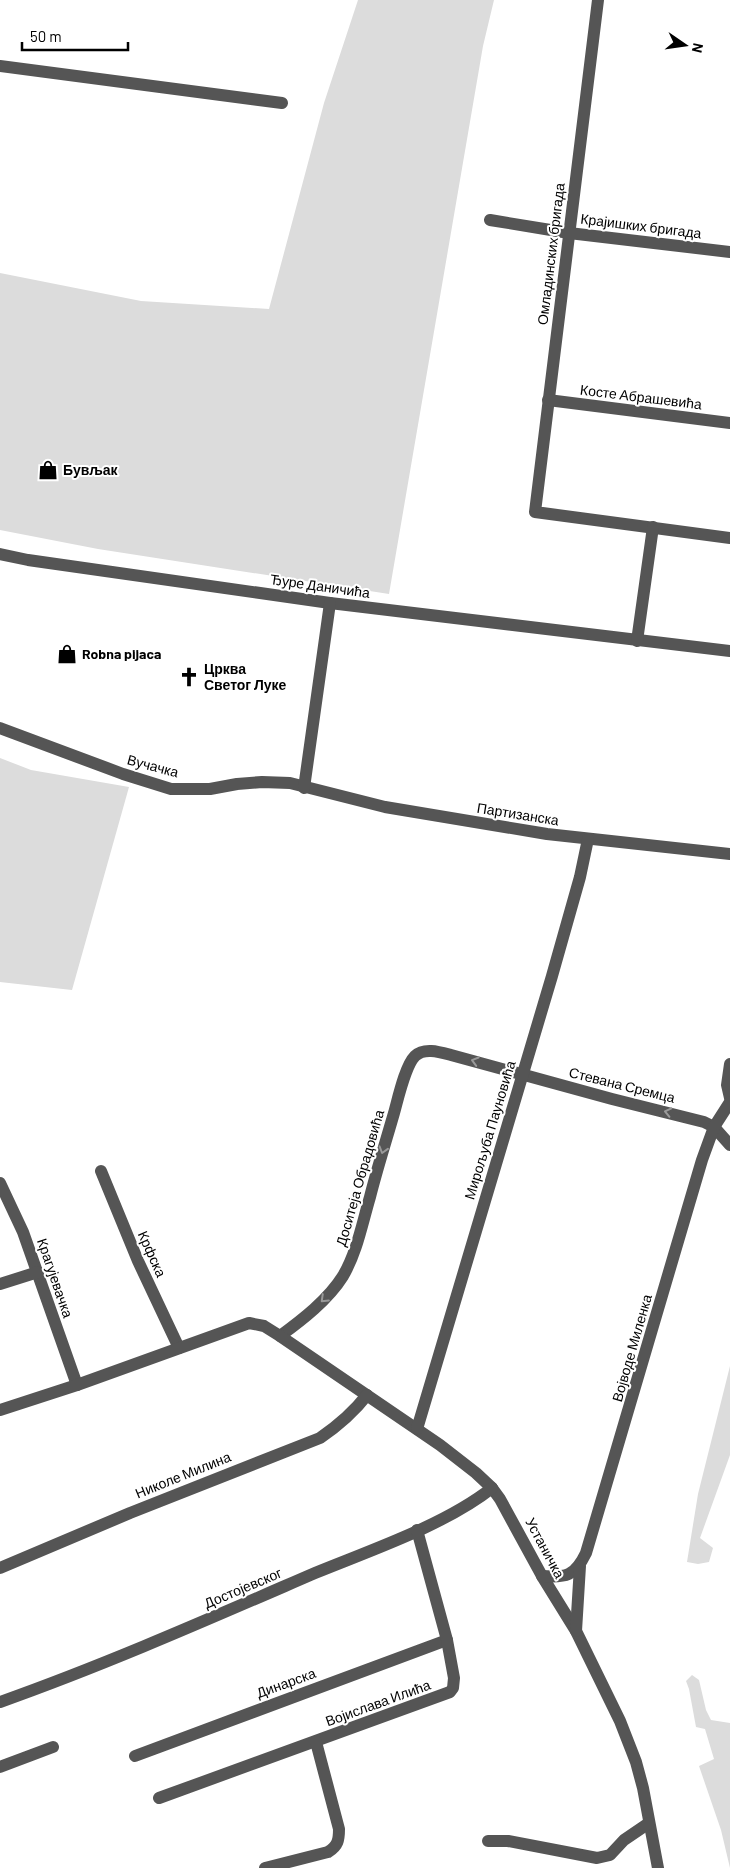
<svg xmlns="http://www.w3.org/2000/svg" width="730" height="1868" font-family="Barlow,sans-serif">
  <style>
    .green { fill: #dcdcdc }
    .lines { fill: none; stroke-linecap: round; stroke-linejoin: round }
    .minor { stroke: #555; stroke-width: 12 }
    .oneway { stroke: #999 }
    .labels { text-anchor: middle; stroke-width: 4; stroke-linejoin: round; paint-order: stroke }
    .street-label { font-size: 14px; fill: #000; stroke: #fff }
    .poi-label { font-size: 14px; font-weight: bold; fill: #000; stroke: #fff; text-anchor: start }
  </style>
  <rect width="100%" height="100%" fill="#fff"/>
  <!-- green -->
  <g class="green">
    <polygon points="358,0 494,0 483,46 389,594 98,549 0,530 0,273 141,301 269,309 324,103"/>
    <polygon points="0,758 31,770 129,787 72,990 0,982"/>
    <polygon points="730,1366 730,1455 700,1538 713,1548 709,1562 698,1564 687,1562 698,1494"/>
    <polygon points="692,1675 699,1680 706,1710 711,1720 730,1723 730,1868 721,1830 699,1766 714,1759 705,1729 696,1727 689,1689 686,1681"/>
  </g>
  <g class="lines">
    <!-- minor -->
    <g class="minor">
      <polyline points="598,0 535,512 730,538"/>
      <polyline points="0,66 282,103"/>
      <polyline points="490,220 569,233 730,252"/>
      <polyline points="548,400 730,423"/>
      <polyline points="0,554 28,560 330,603 730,651"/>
      <polyline points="637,641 653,527"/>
      <polyline points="0,728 123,774 171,789 210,789 237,784 262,782 290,783 385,807 547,834 730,854"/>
      <polyline points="304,788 330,603"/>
      <polyline points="730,1064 727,1085 730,1098"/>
      <polyline points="101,1171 138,1261 179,1348"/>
      <polyline points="0,1183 23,1232 77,1385"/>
      <polyline points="0,1284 38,1272"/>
      <path d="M280,1336C302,1320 328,1300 343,1276C357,1252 362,1224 370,1197C377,1169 386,1141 394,1113C398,1099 405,1066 415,1056C424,1047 440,1052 451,1055L612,1099L704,1122L714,1127L730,1145"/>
      <polyline points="0,1410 77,1385 249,1323 264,1326 280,1336 440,1445 476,1473 492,1488 500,1499 542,1576 576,1631 620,1721 636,1762 643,1788 658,1868"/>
      <polyline points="417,1429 552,976 580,877 588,839"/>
      <path d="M0,1568L130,1513L320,1438C339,1425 353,1413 367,1395"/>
      <path d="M542,1576C566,1578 575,1576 586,1553L702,1160L714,1127L730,1102"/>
      <polyline points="576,1631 580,1566"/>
      <path d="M0,1702C107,1664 211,1618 315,1573C371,1550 445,1525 492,1488"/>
      <polyline points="135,1756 447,1640"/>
      <polyline points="0,1767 53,1747"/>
      <polyline points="159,1798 450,1692 453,1688 454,1678 447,1640 417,1530"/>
      <polyline points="488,1841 508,1841 597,1858 610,1855 624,1840 649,1823"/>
      <path d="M265,1868L328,1852C338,1846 339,1840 339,1829L316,1742"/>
    </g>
  </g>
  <!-- one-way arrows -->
  <defs><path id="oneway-chevron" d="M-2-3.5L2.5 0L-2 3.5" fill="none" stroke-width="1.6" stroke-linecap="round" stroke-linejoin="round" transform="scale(1.25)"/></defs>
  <g class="oneway">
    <use href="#oneway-chevron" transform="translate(475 1061) rotate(-164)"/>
    <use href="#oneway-chevron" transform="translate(668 1112) rotate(-167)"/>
    <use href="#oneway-chevron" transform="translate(383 1150) rotate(107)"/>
    <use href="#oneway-chevron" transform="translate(324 1299) rotate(136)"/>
  </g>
  <!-- icons -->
  <defs>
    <symbol id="shop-bare" viewBox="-9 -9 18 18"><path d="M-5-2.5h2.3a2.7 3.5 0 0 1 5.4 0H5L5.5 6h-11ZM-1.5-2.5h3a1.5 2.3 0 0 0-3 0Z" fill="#000" stroke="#fff" stroke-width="2.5" paint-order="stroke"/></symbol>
    <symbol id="church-bare" viewBox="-9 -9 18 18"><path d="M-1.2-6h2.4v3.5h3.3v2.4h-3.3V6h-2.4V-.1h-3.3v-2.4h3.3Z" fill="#000" stroke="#fff" stroke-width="2.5" paint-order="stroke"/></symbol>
  </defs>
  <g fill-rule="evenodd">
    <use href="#shop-bare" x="34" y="456" width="28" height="28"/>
    <use href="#shop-bare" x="53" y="640" width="28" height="28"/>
    <use href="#church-bare" x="175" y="663" width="28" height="28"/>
  </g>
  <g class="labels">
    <!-- street labels -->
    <g class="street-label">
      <text transform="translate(641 226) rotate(7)" y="5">Крајишких бригада</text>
      <text transform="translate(551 254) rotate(-83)" y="5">Омладинских бригада</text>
      <text transform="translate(641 397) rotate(7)" y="5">Косте Абрашевића</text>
      <text transform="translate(320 586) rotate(8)" y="5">Ђуре Даничића</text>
      <text transform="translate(153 766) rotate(15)" y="5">Вучачка</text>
      <text transform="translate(518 814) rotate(9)" y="5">Партизанска</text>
      <text transform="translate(622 1085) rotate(14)" y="5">Стевана Сремца</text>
      <text transform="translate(490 1130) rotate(-73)" y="5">Мирољуба Пауновића</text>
      <text transform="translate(360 1178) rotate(-74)" y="5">Доситеја Обрадовића</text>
      <text transform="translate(152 1254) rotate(66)" y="5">Крфска</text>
      <text transform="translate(55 1278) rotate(71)" y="5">Крагујевачка</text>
      <text transform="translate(632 1348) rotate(-74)" y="5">Војводе Миленка</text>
      <text transform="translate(183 1475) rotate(-22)" y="5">Николе Милина</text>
      <text transform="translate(545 1548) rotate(62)" y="5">Устаничка</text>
      <text transform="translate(243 1588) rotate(-23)" y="5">Достојевског</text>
      <text transform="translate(286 1683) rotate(-20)" y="5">Динарска</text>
      <text transform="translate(378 1703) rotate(-20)" y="5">Војислава Илића</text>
    </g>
    <!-- poi labels -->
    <g class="poi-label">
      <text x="63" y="475">Бувљак</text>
      <text x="82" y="659">Robna pijaca</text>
      <text x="204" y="674">Црква<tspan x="204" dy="16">Светог Луке</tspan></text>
    </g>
  </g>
  <!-- north arrow -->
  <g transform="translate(685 45) rotate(103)" stroke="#ffffff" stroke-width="4" paint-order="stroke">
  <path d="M0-4L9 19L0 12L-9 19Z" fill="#000000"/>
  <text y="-8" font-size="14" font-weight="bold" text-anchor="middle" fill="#000000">N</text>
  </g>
  <!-- scale -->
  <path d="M22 42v8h106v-8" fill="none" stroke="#000000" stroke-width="2.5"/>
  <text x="30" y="42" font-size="15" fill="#000000" stroke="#ffffff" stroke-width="4" paint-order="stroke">50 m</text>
</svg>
